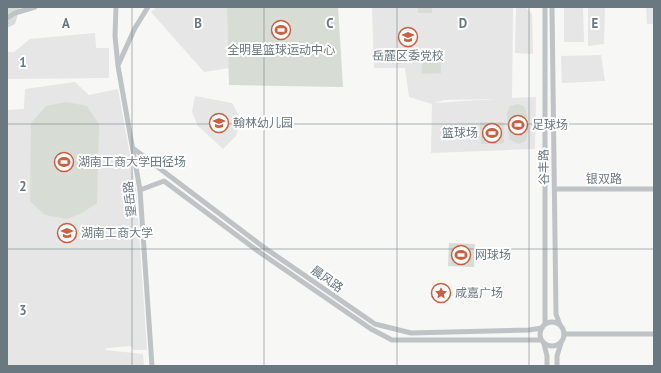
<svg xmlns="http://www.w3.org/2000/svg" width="661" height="373" font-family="'PT Sans','Noto Sans SC',sans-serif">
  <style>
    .built { fill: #e5e6e5; fill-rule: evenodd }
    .forest { fill: url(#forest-crowns) }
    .pitch { fill: #d7dcd5 }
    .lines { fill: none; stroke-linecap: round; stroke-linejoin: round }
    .tertiary { stroke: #bfc3c6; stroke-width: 5 }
    .grid { fill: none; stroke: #6a7882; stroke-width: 1; stroke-opacity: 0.55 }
    .labels { text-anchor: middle; stroke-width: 4; stroke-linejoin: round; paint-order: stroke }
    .poi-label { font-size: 12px; fill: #6a7882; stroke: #fff; text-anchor: start }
    .street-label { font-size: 12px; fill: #6a7882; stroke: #fff }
    .grid-label { font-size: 13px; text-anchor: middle; font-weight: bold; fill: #6a7882; stroke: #fff; stroke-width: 4; stroke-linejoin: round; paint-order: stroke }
  </style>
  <defs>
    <pattern id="forest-crowns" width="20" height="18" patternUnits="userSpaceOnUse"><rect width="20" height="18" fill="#d7dcd5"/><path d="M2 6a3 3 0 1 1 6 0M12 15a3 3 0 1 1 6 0" fill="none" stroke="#b2b7b2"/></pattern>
  </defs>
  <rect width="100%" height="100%" fill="#f7f7f5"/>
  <!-- built -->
  <g class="built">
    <polygon points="157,7 227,7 229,68 204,72 151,12"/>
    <path d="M372,7H513L512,98L536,97L535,149L431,153L432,104L409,97L405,68H374ZM496,99L434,103L444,100Z"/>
    <polygon points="516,7 525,7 532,14 533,54 515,53"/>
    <polygon points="564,7 583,7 584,42 564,42"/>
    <polygon points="588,7 605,7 604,44 588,46"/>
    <polygon points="646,7 654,7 654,24 647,24"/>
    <polygon points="95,33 96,48 109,48 109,78 7,79 7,52 14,52 30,39"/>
    <polygon points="601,55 605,81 562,83 561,56"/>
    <polygon points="75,82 89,95 118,89 136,189 147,350 134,350 131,346 107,348 105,350 143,354 144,366 7,366 7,110 24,109 25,89"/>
    <polygon points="195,96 232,103 241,120 236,136 223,149 198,126 192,112"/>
  </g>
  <!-- forest -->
  <polygon class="forest" points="7,7 20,7 15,24 7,28"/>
  <!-- pitch -->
  <g class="pitch">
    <polygon points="227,7 338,7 343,87 229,85"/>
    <rect x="418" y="7" width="14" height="6"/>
    <polygon points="440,50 441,73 422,74 421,51"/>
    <polygon points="66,102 87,106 99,124 97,203 82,213 67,219 45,215 30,201 31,123 46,106"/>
    <path d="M518,104L524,106C528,113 531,137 524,142C522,143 520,143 518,144L509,139L507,113L510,106Z"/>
    <polygon points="480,122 503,122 504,143 481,144"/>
    <polygon points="449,243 475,244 474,267 448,266"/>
  </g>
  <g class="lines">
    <!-- tertiary -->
    <g class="tertiary">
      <polyline points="116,7 115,36 118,66 140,190 152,366"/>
      <polyline points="552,7 556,314 560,325"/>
      <polyline points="7,18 15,13 35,7"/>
      <polyline points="119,63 135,28 148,7"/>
      <polyline points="134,149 262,246 375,324 411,333 529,330 542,328"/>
      <polyline points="555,189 654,189"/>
      <polyline points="140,190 164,181 262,254 371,329 392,340 541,340"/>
      <circle cx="552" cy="334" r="12"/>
      <polyline points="545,324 545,7"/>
      <polyline points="564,334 654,334"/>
      <polyline points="544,344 547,356 547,366"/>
      <polyline points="557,366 557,356 561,343"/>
    </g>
  </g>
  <!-- grid -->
  <path class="grid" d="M132,7V366M264,7V366M397,7V366M529,7V366M7,124H654M7,249H654"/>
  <!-- icons -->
  <defs>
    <symbol id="stadium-ring" viewBox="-11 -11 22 22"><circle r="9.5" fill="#fff" stroke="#cc5f40" stroke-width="1.5"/><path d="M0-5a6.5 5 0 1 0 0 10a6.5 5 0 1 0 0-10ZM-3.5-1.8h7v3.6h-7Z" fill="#cc5f40"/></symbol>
    <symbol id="school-ring" viewBox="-11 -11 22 22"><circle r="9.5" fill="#fff" stroke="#cc5f40" stroke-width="1.5"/><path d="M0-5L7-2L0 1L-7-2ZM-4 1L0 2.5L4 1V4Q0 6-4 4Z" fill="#cc5f40"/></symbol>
    <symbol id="sight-ring" viewBox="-11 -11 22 22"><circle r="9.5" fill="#fff" stroke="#cc5f40" stroke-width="1.5"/><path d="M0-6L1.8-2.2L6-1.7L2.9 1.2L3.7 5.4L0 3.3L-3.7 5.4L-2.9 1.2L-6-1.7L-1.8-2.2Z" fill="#cc5f40"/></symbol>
  </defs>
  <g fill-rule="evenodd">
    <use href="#stadium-ring" x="270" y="19" width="22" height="22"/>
    <use href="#school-ring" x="397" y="26" width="22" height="22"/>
    <use href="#school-ring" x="208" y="112" width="22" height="22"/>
    <use href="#stadium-ring" x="507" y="114" width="22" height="22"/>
    <use href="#stadium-ring" x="481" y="122" width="22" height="22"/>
    <use href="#stadium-ring" x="53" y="151" width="22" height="22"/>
    <use href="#school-ring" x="56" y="222" width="22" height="22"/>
    <use href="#stadium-ring" x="450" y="244" width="22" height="22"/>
    <use href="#sight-ring" x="430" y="282" width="22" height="22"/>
  </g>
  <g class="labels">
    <!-- poi labels -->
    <g class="poi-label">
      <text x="281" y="54" text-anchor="middle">全明星篮球运动中心</text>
      <text x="408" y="60" text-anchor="middle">岳麓区委党校</text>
      <text x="233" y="127">翰林幼儿园</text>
      <text x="532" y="129">足球场</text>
      <text x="478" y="137" text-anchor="end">篮球场</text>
      <text x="78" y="166">湖南工商大学田径场</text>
      <text x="81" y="237">湖南工商大学</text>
      <text x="475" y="259">网球场</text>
      <text x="455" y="297">咸嘉广场</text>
    </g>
    <!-- street labels -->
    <g class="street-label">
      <text transform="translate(544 167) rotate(-91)" y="4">谷丰路</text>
      <text x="604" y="183">银双路</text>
      <text transform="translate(130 199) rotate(-96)" y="4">望岳路</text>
      <text transform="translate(327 279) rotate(35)" y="4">晨风路</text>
    </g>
  </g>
  <g class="grid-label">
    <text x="66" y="28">A</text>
    <text x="198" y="28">B</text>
    <text x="330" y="28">C</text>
    <text x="463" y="28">D</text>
    <text x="595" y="28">E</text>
    <text x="23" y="67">1</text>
    <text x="23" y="191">2</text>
    <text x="23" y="315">3</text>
  </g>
  <!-- border -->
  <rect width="661" height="373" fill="none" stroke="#6a7882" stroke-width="16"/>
</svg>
